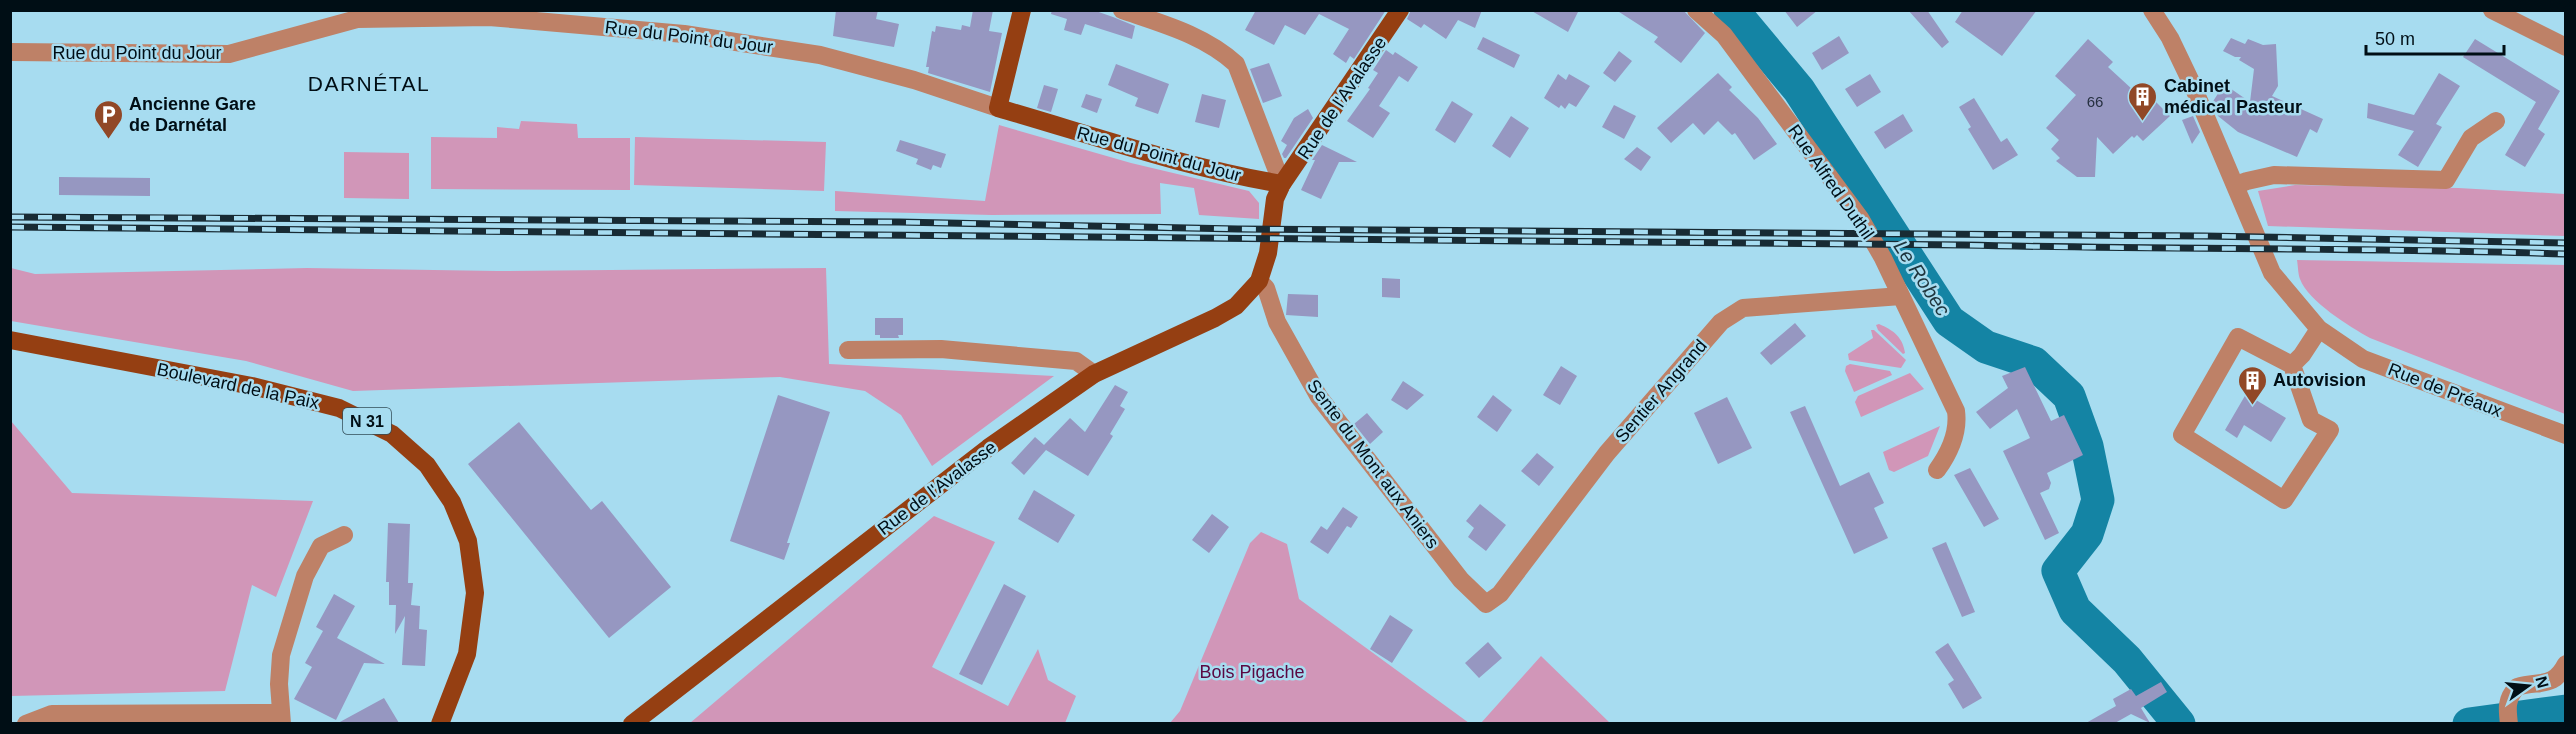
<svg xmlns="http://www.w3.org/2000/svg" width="2576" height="734" viewBox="0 0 2576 734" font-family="Helvetica,sans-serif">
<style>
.green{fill:#d196b8}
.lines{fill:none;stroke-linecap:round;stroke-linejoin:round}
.river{stroke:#1484a4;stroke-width:33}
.building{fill:#9697c1}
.minor{stroke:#be8167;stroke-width:18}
.major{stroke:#953f12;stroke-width:18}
.rail-casing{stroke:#182b34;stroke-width:7}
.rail{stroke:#a7dcf0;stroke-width:4.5;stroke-dasharray:14;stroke-linecap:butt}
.labels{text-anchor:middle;stroke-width:5;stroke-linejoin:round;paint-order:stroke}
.number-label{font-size:15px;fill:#263040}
.shield{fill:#a7dcf0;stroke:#324c57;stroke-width:1.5}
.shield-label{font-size:16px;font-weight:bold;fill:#000e15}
.street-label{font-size:18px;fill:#000e15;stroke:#a7dcf0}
.poi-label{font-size:18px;font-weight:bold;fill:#000e15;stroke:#a7dcf0;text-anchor:start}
.park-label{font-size:18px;fill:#5a0842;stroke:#a7dcf0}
.water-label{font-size:20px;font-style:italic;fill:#1f353d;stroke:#a7dcf0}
.quarter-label{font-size:21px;letter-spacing:1.5px;fill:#000e15;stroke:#a7dcf0}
</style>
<rect width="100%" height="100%" fill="#a7dcf0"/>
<path class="green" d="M 521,121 L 577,124 L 578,138 L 630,138 L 630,190 L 431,189 L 431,137 L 497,138 L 497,127 L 519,129 Z
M 999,125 L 1131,163 L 1249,191 L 1259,203 L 1259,219 L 1199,215 L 1194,188 L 1160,183 L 1161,214 L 992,215 L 835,211 L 835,191 L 985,201 Z
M 635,137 L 826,142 L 824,191 L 634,185 Z
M 344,152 L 409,153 L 409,199 L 344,198 Z
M 2295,185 L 2458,188 L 2565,194 L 2565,236 L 2268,226 L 2258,191 Z
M 2297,260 L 2565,265 L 2565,414 L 2370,338 C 2350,327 2308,301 2300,279 C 2298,274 2298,266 2297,260 Z
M 11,268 L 35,274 L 307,268 L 497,271 L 826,268 L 829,364 L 1054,376 L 932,466 L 901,415 L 865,391 L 780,377 L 353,391 L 246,361 L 11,321 Z
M 1879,324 C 1893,330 1903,337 1905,353 L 1903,354 L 1878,330 L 1876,325 Z
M 1871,330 L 1874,330 L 1906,360 L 1901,368 L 1849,360 L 1848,354 L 1873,338 Z
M 1850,364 L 1890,371 L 1892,375 L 1854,392 L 1845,371 L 1846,366 Z
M 1910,373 L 1924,389 L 1861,417 L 1855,402 L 1858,396 Z
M 11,421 L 72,493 L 313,501 L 276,597 L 252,585 L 225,691 L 11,696 Z
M 1940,426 L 1928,456 L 1894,472 L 1889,470 L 1883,452 Z
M 934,516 L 995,542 L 932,667 L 1008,706 L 1038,649 L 1048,680 L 1076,696 L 1065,723 L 690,723 Z
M 1261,532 L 1287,544 L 1299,599 L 1469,723 L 1170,723 L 1180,711 L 1250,543 Z
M 1541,656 L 1610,723 L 1481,723 Z"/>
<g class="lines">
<path class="river" d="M 1730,10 L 1740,19 L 1799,90 L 1949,321 L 1986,347 L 2034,363 L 2069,396 L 2087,446 L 2098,500 L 2087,534 L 2058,571 L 2075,610 L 2127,660 L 2179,724
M 2469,724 L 2566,711"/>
</g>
<path class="building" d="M 836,10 L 878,10 L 876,19 L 899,24 L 894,47 L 833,36 Z
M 973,10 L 993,10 L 989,31 L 1002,33 L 990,92 L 928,73 L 929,67 L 926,67 L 932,31 L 935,32 L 936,26 L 961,30 L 962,25 L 970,27 Z
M 1052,10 L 1093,10 L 1113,17 L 1135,26 L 1132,39 L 1085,24 L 1081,35 L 1064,30 L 1067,19 L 1051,14 Z
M 1256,10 L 1386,10 L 1354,59 L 1350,56 L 1346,63 L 1333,54 L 1349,29 L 1319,14 L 1305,35 L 1285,25 L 1274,45 L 1245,30 Z
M 1411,10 L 1482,10 L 1475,28 L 1458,20 L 1446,39 L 1424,24 L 1421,28 L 1407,19 Z
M 1530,10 L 1579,10 L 1568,32 Z
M 1616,10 L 1683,10 L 1705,33 L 1681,63 L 1654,42 L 1658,37 Z
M 1784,10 L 1818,10 L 1797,27 Z
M 1908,10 L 1927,10 L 1949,42 L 1942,48 Z
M 1963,10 L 2037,10 L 2002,56 L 1955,22 Z
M 1839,36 L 1849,53 L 1822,70 L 1812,53 Z
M 1483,37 L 1520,55 L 1514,68 L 1477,49 Z
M 2231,38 L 2245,44 L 2248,39 L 2263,45 L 2276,44 L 2278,86 L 2272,96 L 2323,119 L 2317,133 L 2310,129 L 2297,157 L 2238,132 L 2218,116 L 2212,103 L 2224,84 L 2250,102 L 2254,69 L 2239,60 L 2241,57 L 2235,57 L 2223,51 Z
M 2088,39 L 2113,62 L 2108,67 L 2145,101 L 2150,96 L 2170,116 L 2143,141 L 2137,135 L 2134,138 L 2132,136 L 2113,154 L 2097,137 L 2095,177 L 2077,177 L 2056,161 L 2060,158 L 2051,149 L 2059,140 L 2046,128 L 2076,95 L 2055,76 Z
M 2475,39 L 2560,91 L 2538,129 L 2545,134 L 2525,167 L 2505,155 L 2536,102 L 2463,57 Z
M 1386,50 L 1393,55 L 1395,52 L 1418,67 L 1408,82 L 1399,76 L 1379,106 L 1390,113 L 1373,138 L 1347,121 L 1370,89 L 1368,88 L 1378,73 L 1373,70 Z
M 1619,51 L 1632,61 L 1615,82 L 1603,73 Z
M 1269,63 L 1282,96 L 1263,103 L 1250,69 Z
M 1116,64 L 1169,84 L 1158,114 L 1135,106 L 1138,98 L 1108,85 Z
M 1718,73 L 1732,87 L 1729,90 L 1758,118 L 1777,144 L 1754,160 L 1735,133 L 1732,135 L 1718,121 L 1704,135 L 1693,123 L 1671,143 L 1657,128 Z
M 2439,73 L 2460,86 L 2436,124 L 2442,127 L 2418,167 L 2398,155 L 2414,131 L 2367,118 L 2368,103 L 2414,115 Z
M 1558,74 L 1566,80 L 1569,74 L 1590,86 L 1576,107 L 1569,103 L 1565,109 L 1561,105 L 1559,108 L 1544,98 Z
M 1870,74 L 1881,92 L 1857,107 L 1845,89 Z
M 1044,85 L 1058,89 L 1051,112 L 1037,108 Z
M 1086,94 L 1102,99 L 1097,113 L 1081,107 Z
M 1202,94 L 1226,100 L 1219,128 L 1195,122 Z
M 1974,98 L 2001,142 L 2007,138 L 2018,155 L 1993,170 L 1968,129 L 1971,127 L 1959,107 Z
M 1452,101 L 1473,114 L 1455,143 L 1435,130 Z
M 1614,105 L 1636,116 L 1624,139 L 1602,127 Z
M 1308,109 L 1313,118 L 1286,158 L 1284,158 L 1282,154 L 1287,145 L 1281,141 L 1294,118 Z
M 1903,114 L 1913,131 L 1885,149 L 1874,132 Z
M 1511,116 L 1529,128 L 1510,158 L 1492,146 Z
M 2193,116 L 2200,132 L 2192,144 L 2182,120 Z
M 900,140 L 946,154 L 941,168 L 933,165 L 931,170 L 916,164 L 918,159 L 896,151 Z
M 1322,145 L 1357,162 L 1339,162 L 1321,199 L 1301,190 L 1315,160 L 1312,160 Z
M 1637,147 L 1651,157 L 1641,171 L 1624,159 Z
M 59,177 L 150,178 L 150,196 L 59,195 Z
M 1382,278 L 1400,279 L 1400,298 L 1382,297 Z
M 1288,294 L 1318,295 L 1318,317 L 1286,315 Z
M 875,318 L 903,318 L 903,335 L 898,335 L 899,338 L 880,338 L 880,335 L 875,335 Z
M 1795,323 L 1806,336 L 1771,365 L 1760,353 Z
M 1561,366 L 1577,376 L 1560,405 L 1543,395 Z
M 2025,367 L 2051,421 L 2064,415 L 2083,455 L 2047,473 L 2051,483 L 2049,489 L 2040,493 L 2059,533 L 2045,540 L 2003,451 L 2030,438 L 2017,409 L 1990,429 L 1976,412 L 2008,388 L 2002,376 Z
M 1403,381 L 1424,395 L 1407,410 L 1391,400 Z
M 1115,385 L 1128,392 L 1120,406 L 1125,409 L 1110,434 L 1113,436 L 1088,476 L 1046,450 L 1024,475 L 1011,463 L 1035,437 L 1044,445 L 1070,418 L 1085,432 Z
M 2246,394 L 2286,418 L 2271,442 L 2244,425 L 2237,438 L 2225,430 Z
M 778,395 L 830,412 L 787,543 L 790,543 L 784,560 L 730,541 Z
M 1493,395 L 1512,410 L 1497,432 L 1477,417 Z
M 1727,397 L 1752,448 L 1718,464 L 1694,413 Z
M 1805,406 L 1840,486 L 1869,472 L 1884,503 L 1874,508 L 1888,538 L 1854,554 L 1790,412 Z
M 1367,413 L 1383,432 L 1370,444 L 1354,424 Z
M 519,422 L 591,510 L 602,501 L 671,587 L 609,638 L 468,464 Z
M 1537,453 L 1554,467 L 1539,486 L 1521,471 Z
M 1970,468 L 1999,519 L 1984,527 L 1954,475 Z
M 1034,490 L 1075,515 L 1058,543 L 1018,519 Z
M 1480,504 L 1506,525 L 1486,551 L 1468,537 L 1474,528 L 1466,521 Z
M 1343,507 L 1358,517 L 1351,528 L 1347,526 L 1328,554 L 1310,542 L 1321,526 L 1327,530 Z
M 1212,514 L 1229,527 L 1209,553 L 1192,540 Z
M 388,523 L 410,524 L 408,583 L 413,583 L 411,605 L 420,606 L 419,629 L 427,630 L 425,666 L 402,665 L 405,616 L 395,634 L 396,605 L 389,605 L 389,582 L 386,582 Z
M 1946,542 L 1975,612 L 1962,617 L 1932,548 Z
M 1004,584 L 1026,596 L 982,685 L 959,674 Z
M 334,594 L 355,606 L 337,638 L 385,664 L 364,663 L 336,720 L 294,699 L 312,667 L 305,663 L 323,631 L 316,627 Z
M 1390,615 L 1413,630 L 1392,663 L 1370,649 Z
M 1488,642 L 1502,658 L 1479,678 L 1465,663 Z
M 1948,643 L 1982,698 L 1963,709 L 1948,684 L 1954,680 L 1935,652 Z
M 2161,682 L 2167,692 L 2141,708 L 2150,723 L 2131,714 L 2115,723 L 2086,723 L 2116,706 L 2113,699 L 2131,689 L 2136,696 Z
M 384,698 L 399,723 L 338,723 Z"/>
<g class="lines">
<path class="minor" d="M 1122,10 C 1163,24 1204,35 1236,64 L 1282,184
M 1696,10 L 1724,35 L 1860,218 L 1883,258 L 1956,411 C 1959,433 1950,452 1937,470
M 2152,10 L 2170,38 L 2192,84 L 2272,273 L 2319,329 L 2363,359 L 2566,435
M 2492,10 L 2566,47
M 10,52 L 229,54 L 357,19 L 489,17 L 684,34 L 820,55 L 914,80 L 998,108
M 2236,185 L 2247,181 L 2274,175 L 2446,180 L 2471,138 L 2496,121
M 1259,281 L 1266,288 L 1277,322 L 1319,397 L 1461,580 L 1486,604 L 1500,594 L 1607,453 L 1721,322 L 1743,308 L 1901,296
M 848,350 L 941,349 L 1076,361 L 1094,374
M 2292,365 L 2238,337 L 2182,435 L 2284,500 L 2330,430 L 2311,420 L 2292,365 L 2302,355 L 2319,329
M 26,724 L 52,714 L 281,713
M 282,724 L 279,684 L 281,655 L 305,576 L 321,546 L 344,535
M 2509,724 C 2507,708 2506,699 2517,687 C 2540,680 2553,689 2566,664"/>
<path class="major" d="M 1022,10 L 998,108 C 1092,135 1186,168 1282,184
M 10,340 L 252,386 L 339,408 L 392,434 L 427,465 L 452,502 L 468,541 L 475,593 L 467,654 L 440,724
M 632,724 L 988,448 L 1094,374 L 1215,318 L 1236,306 L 1259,281 L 1268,253 L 1275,199 L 1282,184 L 1400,10"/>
<defs>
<path id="rail" d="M 10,217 L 899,222 L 1238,229 L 2204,236 L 2566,243
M 10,227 L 1964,245 C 2164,250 2365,247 2566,254"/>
</defs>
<use href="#rail" class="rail-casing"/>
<use href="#rail" class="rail"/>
</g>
<defs>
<symbol id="building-pin" viewBox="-11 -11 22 30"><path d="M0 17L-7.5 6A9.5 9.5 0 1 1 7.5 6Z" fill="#914827" stroke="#a7dcf0"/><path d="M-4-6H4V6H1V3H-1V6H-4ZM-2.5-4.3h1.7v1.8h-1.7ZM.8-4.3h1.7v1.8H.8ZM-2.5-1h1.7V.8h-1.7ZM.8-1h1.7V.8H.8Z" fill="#fff"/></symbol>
<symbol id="parking-pin" viewBox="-11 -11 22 30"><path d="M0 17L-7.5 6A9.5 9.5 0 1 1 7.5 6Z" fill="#914827" stroke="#a7dcf0"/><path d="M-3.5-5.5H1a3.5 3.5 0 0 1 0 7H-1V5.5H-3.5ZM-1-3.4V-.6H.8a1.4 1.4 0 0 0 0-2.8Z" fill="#fff"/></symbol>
</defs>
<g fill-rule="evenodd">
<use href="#building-pin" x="2126" y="80" width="33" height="45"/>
<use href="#parking-pin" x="92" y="98" width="33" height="45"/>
<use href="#building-pin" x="2236" y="364" width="33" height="45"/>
</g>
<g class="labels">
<g class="number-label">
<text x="2095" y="107">66</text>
</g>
<rect class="shield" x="343" y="408" width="48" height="26" rx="4.5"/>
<g class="shield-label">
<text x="367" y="427">N 31</text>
</g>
<g class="street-label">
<text transform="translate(689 37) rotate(7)" y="6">Rue du Point du Jour</text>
<text x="137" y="59">Rue du Point du Jour</text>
<text transform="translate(1342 98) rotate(-56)" y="6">Rue de l'Avalasse</text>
<text transform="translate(1159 154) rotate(15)" y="6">Rue du Point du Jour</text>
<text transform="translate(1831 182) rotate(55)" y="6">Rue Alfred Duthil</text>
<text transform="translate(238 386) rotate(12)" y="6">Boulevard de la Paix</text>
<text transform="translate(2445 390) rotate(21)" y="6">Rue de Préaux</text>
<text transform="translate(1661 391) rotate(-49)" y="6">Sentier Angrand</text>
<text transform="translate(1373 464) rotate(53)" y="6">Sente du Mont aux Aniers</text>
<text transform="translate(937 488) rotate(-37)" y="6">Rue de l'Avalasse</text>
</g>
<g class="poi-label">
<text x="2164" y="92">Cabinet<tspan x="2164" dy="21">médical Pasteur</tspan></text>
<text x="129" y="110">Ancienne Gare<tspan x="129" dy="21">de Darnétal</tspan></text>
<text x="2273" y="386">Autovision</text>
</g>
<g class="park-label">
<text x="1252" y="678">Bois Pigache</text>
</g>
<g class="water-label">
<text transform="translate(1922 278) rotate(57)" y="7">Le Robec</text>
</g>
<g class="quarter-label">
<text x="369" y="91">DARNÉTAL</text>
</g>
</g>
<rect width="2576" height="734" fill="none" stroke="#000e15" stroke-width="24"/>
<g transform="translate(2528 686) rotate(75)" stroke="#a7dcf0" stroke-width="4.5" paint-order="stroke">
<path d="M0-4.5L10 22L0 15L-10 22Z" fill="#000e15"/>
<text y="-9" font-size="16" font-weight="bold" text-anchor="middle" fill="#000e15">N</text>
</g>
<path d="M2366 45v9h138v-9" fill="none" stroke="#000e15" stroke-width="3"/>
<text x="2375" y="45" font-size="18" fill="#000e15" stroke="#a7dcf0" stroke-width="4.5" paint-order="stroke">50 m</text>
</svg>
